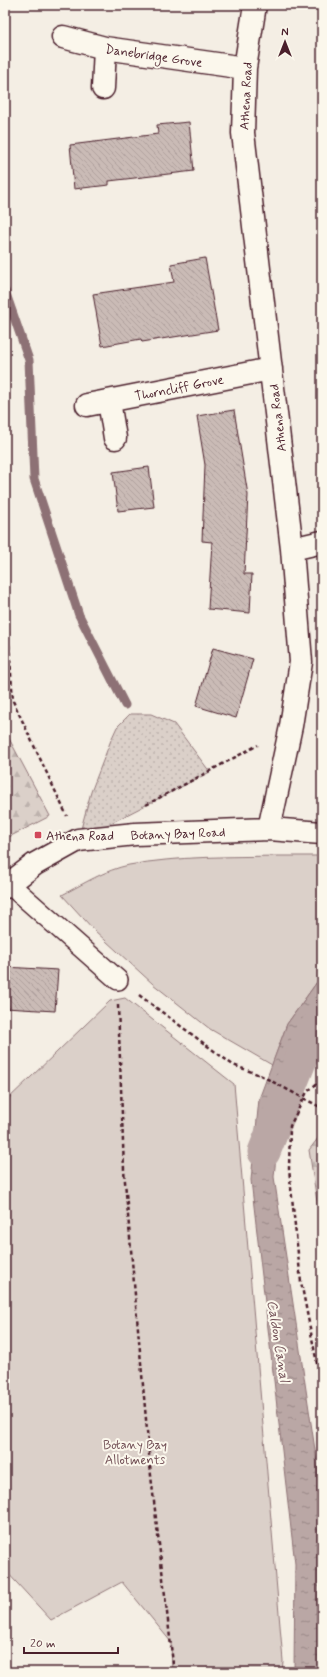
<svg xmlns="http://www.w3.org/2000/svg" width="327" height="1677" viewBox="0 0 327 1677" font-family="Mynerve,sans-serif">
<style>
.grass{fill:url(#grass-dots);stroke:#92787a}
.forest{fill:url(#forest-firs);stroke:#92787a}
.green{fill:#dbd0c9;stroke:#92787a}
.water{fill:url(#water-ripples);stroke:#8d7174}
.lines{fill:none;stroke-linecap:round;stroke-linejoin:round}
.stream{stroke:#8d7174;stroke-width:9}
.canal{stroke:#baa7a5;stroke-width:33}
.building{fill:url(#building-back-hatch);stroke:#4a1f2b}
.service-casing{stroke:#4a1f2b;stroke-width:22}
.minor-casing{stroke:#4a1f2b;stroke-width:25}
.path{stroke:#4a1f2b;stroke-width:2.5;stroke-dasharray:4 3;stroke-linecap:butt}
.service{stroke:#fbf7ec;stroke-width:19}
.minor{stroke:#fbf7ec;stroke-width:22}
.path-bridge{stroke:#4a1f2b;stroke-width:2.5;stroke-dasharray:4 3;stroke-linecap:butt}
.poi-dot{fill:#d1495b;stroke:#fbf7ec;stroke-width:1.5}
.labels{text-anchor:middle;stroke-width:4;stroke-linejoin:round;paint-order:stroke}
.street-label{font-size:13px;fill:#4a1f2b;stroke:#fbf7ec}
.poi-label{font-size:13px;fill:#4a1f2b;stroke:#fbf7ec;text-anchor:start}
.park-label{font-size:13px;fill:#6e4b52;stroke:#fbf7ec}
.water-label{font-size:14px;font-style:italic;fill:#714f56;stroke:#fbf7ec}
</style>
<defs>
<pattern id="grass-dots" width="8" height="8" patternUnits="userSpaceOnUse"><rect width="8" height="8" fill="#dbd0c9"/><path d="M2 2h.1M6 6h.1" fill="none" stroke="#bdb2ad" stroke-width="1.8" stroke-linecap="round"/></pattern>
<pattern id="forest-firs" width="22" height="20" patternUnits="userSpaceOnUse"><rect width="22" height="20" fill="#dbd0c9"/><path d="M5 1l3.5 6h-7zM16 11l3.5 6h-7z" fill="#bdb2ad"/></pattern>
<pattern id="water-ripples" width="26" height="14" patternUnits="userSpaceOnUse"><rect width="26" height="14" fill="#baa7a5"/><path d="M2 4q2-2 4 0t4 0M15 11q2-2 4 0t4 0" fill="none" stroke="#998787"/></pattern>
<pattern id="building-back-hatch" width="6" height="6" patternUnits="userSpaceOnUse"><rect width="6" height="6" fill="#cabbb6"/><path d="M-1 5l2 2M0 0l6 6M5-1l2 2" fill="none" stroke="#afa09d"/></pattern>
</defs>
<rect width="100%" height="100%" fill="#f4eee4"/>
<filter id="ink" filterUnits="userSpaceOnUse"><feTurbulence type="fractalNoise" baseFrequency=".025" numOctaves="2"/><feDisplacementMap in="SourceGraphic" scale="8" xChannelSelector="R" yChannelSelector="G"/><feConvolveMatrix kernelMatrix="1 2 1 2 8 2 1 2 1" color-interpolation-filters="sRGB"/></filter>
<g filter="url(#ink)">
<path class="grass" d="M 130,714 L 151,714 L 174,724 L 210,772 L 78,840 L 91,792 L 111,740 L 117,727 Z"/>
<path class="forest" d="M 5,731 L 50,816 L 5,839 Z
M 322,1133 L 322,1234 L 309,1150 Z"/>
<path class="green" d="M 278,856 L 322,856 L 322,975 L 287,1024 L 272,1065 L 210,1029 L 153,984 L 94,930 L 62,895 C 83,884 105,870 129,865 C 178,856 229,857 278,856 Z
M 125,998 L 234,1084 L 283,1661 L 282,1672 L 172,1672 L 171,1642 L 122,1582 L 51,1620 L 5,1570 L 5,1102 L 110,1001 Z"/>
<path class="water" d="M 322,975 L 322,1043 L 281,1105 L 274,1177 L 317,1463 L 322,1527 L 322,1672 L 294,1672 L 295,1564 L 251,1180 L 259,1099 L 287,1024 Z"/>
<g class="lines">
<path class="stream" d="M 5,291 L 29,360 L 34,479 L 79,615 L 125,705"/>
<path class="canal" d="M 264,1152 L 311,1034 L 322,1021"/>
</g>
<path class="building" d="M 189,122 L 194,171 L 109,181 L 109,185 L 74,189 L 70,145 L 158,134 L 157,125 Z
M 205,258 L 218,330 L 142,342 L 141,339 L 102,346 L 93,294 L 174,282 L 171,264 Z
M 234,410 L 248,495 L 244,574 L 252,574 L 250,613 L 208,609 L 212,542 L 202,541 L 205,465 L 197,416 Z
M 149,467 L 154,507 L 118,511 L 113,472 Z
M 213,648 L 253,659 L 236,718 L 196,706 Z
M 5,967 L 58,970 L 55,1011 L 5,1008 Z"/>
<g class="lines">
<defs>
<path id="service" d="M 9,884 L 118,980"/>
<path id="minor" d="M 255,5 L 245,68 L 243,133 L 292,549 L 301,662 L 291,726 L 269,829
M 63,37 L 105,48 L 245,68
M 103,88 L 105,48
M 109,401 L 115,438
M 87,405 L 271,369
M 292,549 L 322,542
M 5,887 L 35,864 L 78,840 L 135,834 L 269,829 L 322,833"/>
</defs>
<use href="#service" class="service-casing"/>
<use href="#minor" class="minor-casing"/>
<path class="path" d="M 5,589 L 13,701 L 67,816
M 146,805 L 258,745
M 139,995 L 233,1065 L 260,1075
M 118,1005 L 124,1170 L 151,1476 L 174,1672
M 322,1079 L 307,1092 L 290,1126 L 289,1169 L 301,1282 L 322,1389
M 319,1373 L 322,1367"/>
<use href="#service" class="service"/>
<use href="#minor" class="minor"/>
<path class="path-bridge" d="M 260,1075 L 322,1108"/>
</g>
</g>
<rect class="poi-dot" x="34" y="831" width="8" height="8" rx="2"/>
<g class="labels">
<g class="street-label">
<text transform="translate(154 55) rotate(8)" y="5">Danebridge Grove</text>
<text transform="translate(245 96) rotate(-87)" y="5">Athena Road</text>
<text transform="translate(179 387) rotate(-11)" y="5">Thorncliff Grove</text>
<text transform="translate(277 418) rotate(-97)" y="5">Athena Road</text>
<text transform="translate(178 833) rotate(-2)" y="5">Botany Bay Road</text>
</g>
<g class="poi-label">
<text x="46" y="840">Athena Road</text>
</g>
<g class="park-label">
<text x="135" y="1449">Botany Bay<tspan x="135" dy="15">Allotments</tspan></text>
</g>
<g class="water-label">
<text transform="translate(279 1341) rotate(81)" y="5">Caldon Canal</text>
</g>
</g>
<rect width="327" height="1677" fill="none" stroke="#fbf7ec" stroke-width="20"/>
<rect x="10" y="10" width="307" height="1657" fill="none" stroke="#4a1f2b" stroke-width="1.5" filter="url(#ink)"/>
<g transform="translate(285 42)" stroke="#fbf7ec" stroke-width="3" paint-order="stroke">
<path d="M0-3L7 15L0 10L-7 15Z" fill="#4a1f2b"/>
<text y="-6" font-size="11" font-weight="bold" text-anchor="middle" fill="#4a1f2b">N</text>
</g>
<path d="M24 1647v6h94v-6" fill="none" stroke="#4a1f2b" stroke-width="2"/>
<text x="30" y="1647" font-size="12" fill="#4a1f2b" stroke="#fbf7ec" stroke-width="3" paint-order="stroke">20 m</text>
</svg>
